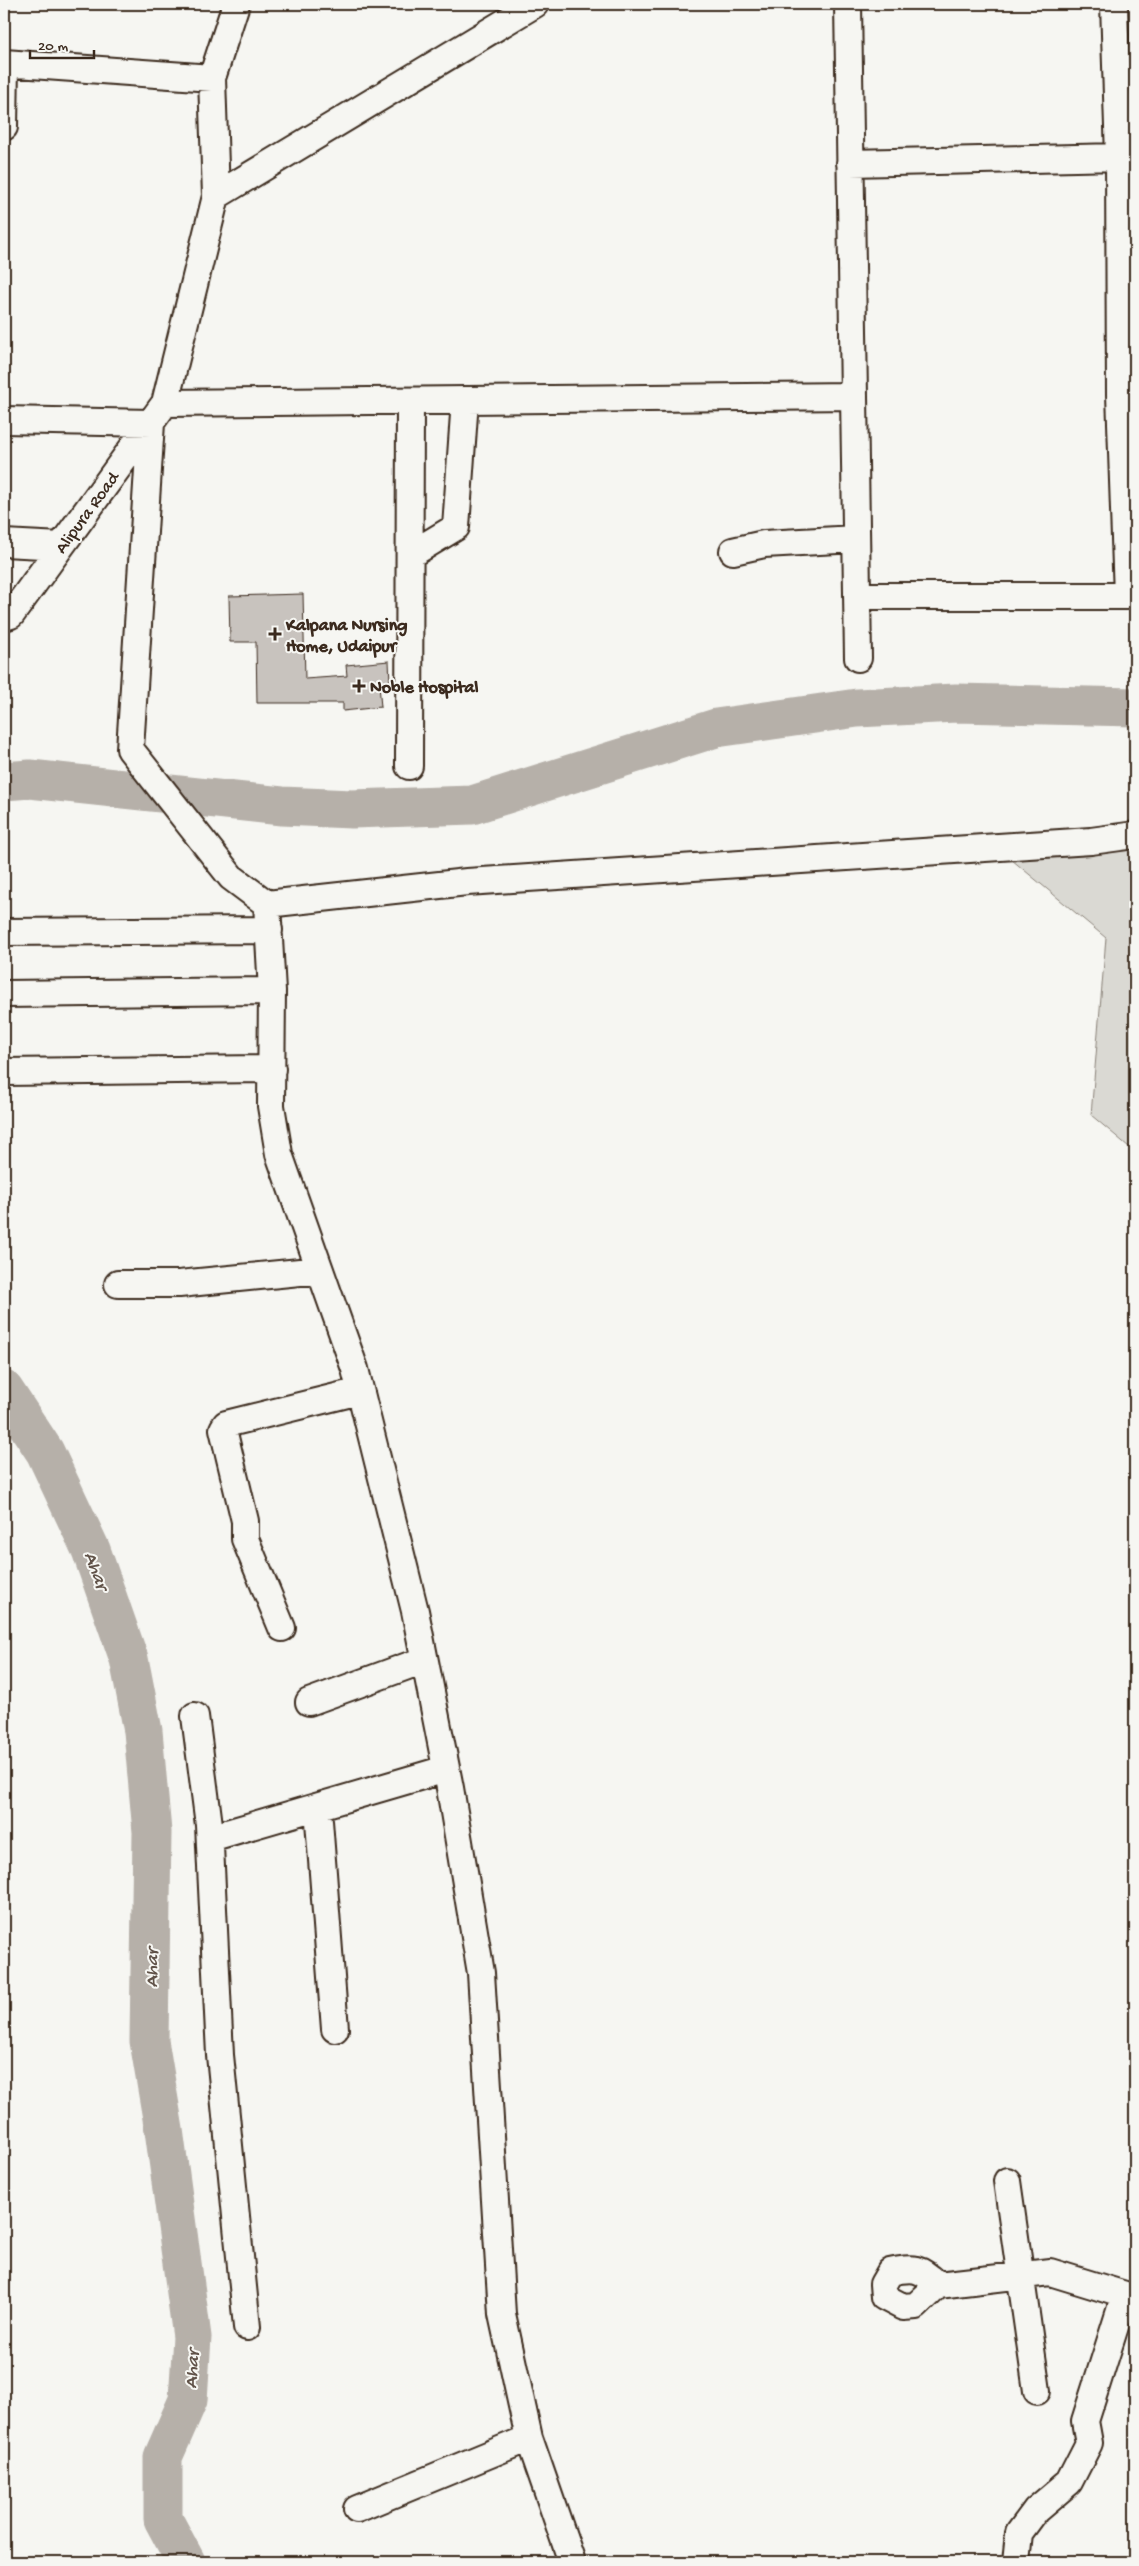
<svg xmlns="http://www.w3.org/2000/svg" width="1139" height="2566" viewBox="0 0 1139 2566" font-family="'Gochi Hand',sans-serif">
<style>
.green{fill:#dad9d3;stroke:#8a8278}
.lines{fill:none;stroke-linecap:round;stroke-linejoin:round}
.river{stroke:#b6b0a9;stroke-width:39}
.building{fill:#c8c3be;stroke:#3b2a1e}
.minor-casing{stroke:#3b2a1e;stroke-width:30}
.minor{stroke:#f6f6f2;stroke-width:26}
.poi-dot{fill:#3b2a1e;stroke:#f6f6f2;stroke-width:2}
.labels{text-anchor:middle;stroke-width:4;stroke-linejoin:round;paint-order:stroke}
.street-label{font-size:18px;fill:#3b2a1e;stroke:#f6f6f2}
.poi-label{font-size:18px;font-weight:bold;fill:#3b2a1e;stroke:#f6f6f2;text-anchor:start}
.water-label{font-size:19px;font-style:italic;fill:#605248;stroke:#f6f6f2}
</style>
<rect width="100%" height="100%" fill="#f6f6f2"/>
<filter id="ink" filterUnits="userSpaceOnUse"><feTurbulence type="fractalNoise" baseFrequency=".02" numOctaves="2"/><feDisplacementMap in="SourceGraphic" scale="10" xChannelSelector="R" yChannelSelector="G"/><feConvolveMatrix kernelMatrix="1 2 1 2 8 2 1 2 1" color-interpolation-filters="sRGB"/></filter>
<g filter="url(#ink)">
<path class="green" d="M 1135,844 L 1135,1152 L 1091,1115 L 1106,938 L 1006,855 Z"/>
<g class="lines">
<path class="river" d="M 4,781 L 30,779 L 282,806 L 352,809 L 472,805 L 716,728 L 857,708 L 956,703 L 1135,707
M 4,1390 L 45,1452 L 91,1550 L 129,1659 L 143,1731 L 152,1832 L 149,2041 L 164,2130 L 192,2337 L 188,2400 L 163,2457 L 163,2519 L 186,2562"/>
</g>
<path class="building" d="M 303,594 L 305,679 L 347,676 L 346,665 L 389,661 L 390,683 L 379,685 L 381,707 L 343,711 L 343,703 L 257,703 L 256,642 L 230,642 L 229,596 Z"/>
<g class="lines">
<defs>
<path id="minor" d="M 848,4 L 858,658
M 4,63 L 212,78
M 4,127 L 5,64
M 850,163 L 1119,157
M 216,196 L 212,78 L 236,4
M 165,403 L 853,396
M 4,420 L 151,423 L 130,749 L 231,877 L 267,904
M 4,543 L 61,546
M 733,551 L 764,544 L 856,539
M 410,555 L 456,527 L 465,400
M 857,596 L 1127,596 L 1120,394 L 1119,157 L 1114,4
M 4,617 L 11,615 L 165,403 L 216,196 L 535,4
M 409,766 L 410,401
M 4,932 L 269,930
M 4,994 L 272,991
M 4,1072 L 272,1069
M 118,1284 L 179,1284 L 320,1270
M 282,1628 L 245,1539 L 245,1521 L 223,1429 L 226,1424 L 360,1391
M 309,1702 L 424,1660
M 195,1716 L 209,1825 L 220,2055 L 247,2327
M 318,1808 L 335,2029
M 210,1838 L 446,1769
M 1007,2181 L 1037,2391
M 938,2285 C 920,2267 913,2267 890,2272 L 883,2284 L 884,2297 L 903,2307 L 916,2306 L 938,2285 L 1050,2272 L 1135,2298
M 357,2509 L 529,2438
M 572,2562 L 529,2438 L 502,2314 L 481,1973 L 450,1788 L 415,1611 L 355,1369 L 279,1154 L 271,1106 L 272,991 L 267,904 L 467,882 L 1091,841 L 1135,835
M 1016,2562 L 1019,2533 L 1036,2510 L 1069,2482 L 1089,2443 L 1085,2421 L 1125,2295"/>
</defs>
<use href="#minor" class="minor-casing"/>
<use href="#minor" class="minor"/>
</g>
</g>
<g class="poi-dot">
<path d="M272.5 626.5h5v5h5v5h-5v5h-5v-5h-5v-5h5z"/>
<path d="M356.5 678.5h5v5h5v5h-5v5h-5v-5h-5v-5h5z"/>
</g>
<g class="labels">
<g class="street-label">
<text transform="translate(86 512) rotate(-54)" y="6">Alipura Road</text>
</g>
<g class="poi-label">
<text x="286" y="630">Kalpana Nursing<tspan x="286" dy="21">Home, Udaipur</tspan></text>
<text x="370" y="692">Noble Hospital</text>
</g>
<g class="water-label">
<text transform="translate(98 1570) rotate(70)" y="7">Ahar</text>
<text transform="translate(150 1968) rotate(-89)" y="7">Ahar</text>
<text transform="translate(190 2369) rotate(-86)" y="7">Ahar</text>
</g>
</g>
<rect width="1139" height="2566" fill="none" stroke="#f6f6f2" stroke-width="20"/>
<rect x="10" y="10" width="1119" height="2546" fill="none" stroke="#3b2a1e" stroke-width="2" filter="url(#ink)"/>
<path d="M30 50v8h64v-8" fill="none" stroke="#3b2a1e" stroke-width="2.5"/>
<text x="38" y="50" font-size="15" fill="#3b2a1e" stroke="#f6f6f2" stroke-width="4" paint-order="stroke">20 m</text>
</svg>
